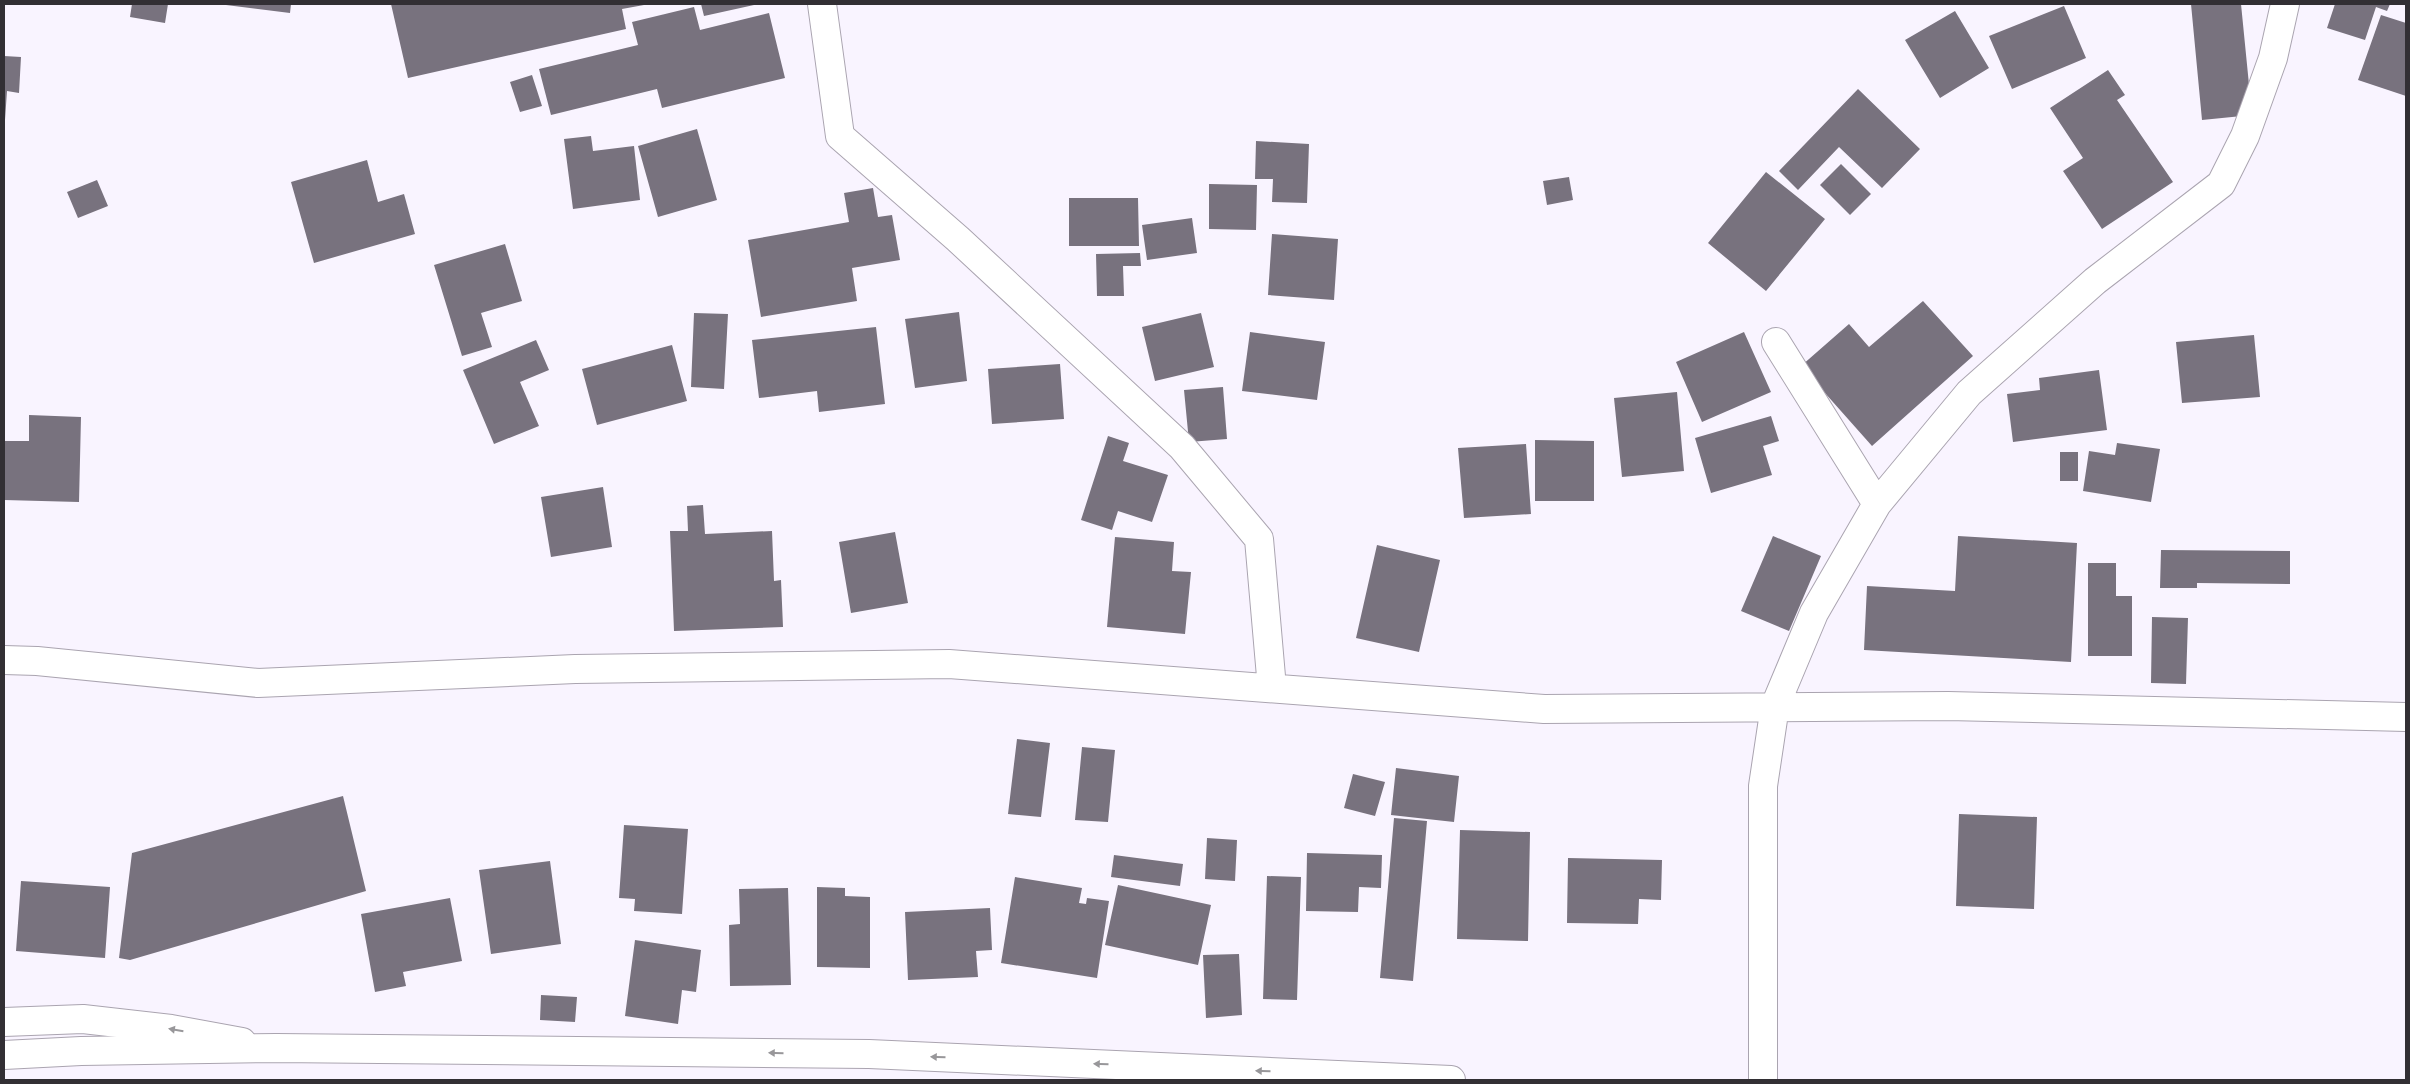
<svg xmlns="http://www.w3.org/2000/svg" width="2410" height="1084" viewBox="0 0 2410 1084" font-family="Signika,sans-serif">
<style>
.building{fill:#78727e}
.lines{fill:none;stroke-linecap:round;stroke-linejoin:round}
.street-casing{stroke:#aaa4b0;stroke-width:30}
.highway-casing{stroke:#aaa4b0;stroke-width:30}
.street{stroke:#fff;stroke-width:28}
.highway{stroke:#fff;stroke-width:28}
.oneway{fill:#98979a}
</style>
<rect width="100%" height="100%" fill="#f9f4ff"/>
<path class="building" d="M 132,4 L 168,4 L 165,23 L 130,17 Z
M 218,4 L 291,4 L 290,13 Z
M 391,4 L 644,4 L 644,5 L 622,9 L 626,29 L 408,78 Z
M 701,4 L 754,4 L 754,5 L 704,16 Z
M 2191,4 L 2241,4 L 2252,115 L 2202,120 Z
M 2335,4 L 2390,4 L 2387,11 L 2376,7 L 2365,40 L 2327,28 Z
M 2064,6 L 2086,58 L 2012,89 L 1989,36 Z
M 694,7 L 700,30 L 769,13 L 785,78 L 662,108 L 657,89 L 551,115 L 539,69 L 638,45 L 632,22 Z
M 1955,11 L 1989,68 L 1940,98 L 1905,40 Z
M 2381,15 L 2406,23 L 2406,96 L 2358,80 Z
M 4,56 L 21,57 L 19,93 L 7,91 L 5,120 Z
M 2108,70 L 2125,95 L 2117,100 L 2173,182 L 2102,229 L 2063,171 L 2083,158 L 2050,108 Z
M 532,75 L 542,106 L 520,112 L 510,82 Z
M 1858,89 L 1920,149 L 1882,188 L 1839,147 L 1798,190 L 1779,171 Z
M 697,129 L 717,200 L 658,217 L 638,146 Z
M 591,136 L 593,151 L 634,146 L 640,200 L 573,209 L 564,139 Z
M 1256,141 L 1309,144 L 1307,203 L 1272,202 L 1273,179 L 1255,179 Z
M 367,160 L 378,202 L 404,194 L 415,234 L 314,263 L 291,182 Z
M 1841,164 L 1871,194 L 1850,215 L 1820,185 Z
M 1766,172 L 1825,219 L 1766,291 L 1708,243 Z
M 1569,177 L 1573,200 L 1547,205 L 1543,181 Z
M 97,180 L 108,206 L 78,218 L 67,192 Z
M 1209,184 L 1257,185 L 1256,230 L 1209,229 Z
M 873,188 L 878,217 L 892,215 L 900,260 L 852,268 L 857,301 L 761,317 L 748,240 L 849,222 L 844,193 Z
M 1069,198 L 1138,198 L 1139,246 L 1069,246 Z
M 1192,218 L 1197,253 L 1147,260 L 1142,225 Z
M 1272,234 L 1338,239 L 1334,300 L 1268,295 Z
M 505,244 L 522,301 L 481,313 L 492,347 L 462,356 L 434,265 Z
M 1140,253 L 1141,266 L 1123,266 L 1124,296 L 1097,296 L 1096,254 Z
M 1923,301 L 1973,356 L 1872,446 L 1801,366 L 1849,324 L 1869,347 Z
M 959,312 L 967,381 L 915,388 L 905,319 Z
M 694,313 L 728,314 L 724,389 L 691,387 Z
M 1201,313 L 1214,367 L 1155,381 L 1142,327 Z
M 876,327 L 885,404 L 819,412 L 817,391 L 759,398 L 752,340 Z
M 1250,332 L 1325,342 L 1317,400 L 1242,391 Z
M 1744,332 L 1771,392 L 1702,422 L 1676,362 Z
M 2254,335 L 2260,397 L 2182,403 L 2176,342 Z
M 536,340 L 549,370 L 520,382 L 539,426 L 494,444 L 463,370 Z
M 672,345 L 687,401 L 597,425 L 582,369 Z
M 1060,364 L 1064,419 L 992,424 L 988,369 Z
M 2099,370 L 2107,430 L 2013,442 L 2007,394 L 2040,390 L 2039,378 Z
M 1223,387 L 1227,439 L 1189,442 L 1184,390 Z
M 1677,392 L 1684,471 L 1622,477 L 1614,398 Z
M 29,415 L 81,417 L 79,502 L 4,500 L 4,441 L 29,441 Z
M 1771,416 L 1779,441 L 1763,446 L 1772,475 L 1711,493 L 1695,438 Z
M 1108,436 L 1129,443 L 1123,461 L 1168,475 L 1152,522 L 1118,511 L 1112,530 L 1081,520 Z
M 1535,440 L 1594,441 L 1594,501 L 1535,501 Z
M 2117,443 L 2160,449 L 2151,502 L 2083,491 L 2089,451 L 2115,455 Z
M 1526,444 L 1531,514 L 1464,518 L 1458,448 Z
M 2060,452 L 2078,452 L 2078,481 L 2060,481 Z
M 603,487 L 612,547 L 551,557 L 541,497 Z
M 703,505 L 705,534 L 772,531 L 774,581 L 781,580 L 783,627 L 674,631 L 670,531 L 688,531 L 687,506 Z
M 895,532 L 908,603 L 851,613 L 839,542 Z
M 1773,536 L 1821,556 L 1789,631 L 1741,611 Z
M 1958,536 L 2077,543 L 2071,662 L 1864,650 L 1867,586 L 1955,591 Z
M 1115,537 L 1174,542 L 1172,571 L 1191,572 L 1185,634 L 1107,627 Z
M 1377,545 L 1440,560 L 1419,652 L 1356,638 Z
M 2161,550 L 2290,551 L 2290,584 L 2197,583 L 2197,588 L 2160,588 Z
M 2088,563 L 2116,563 L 2116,596 L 2132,596 L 2132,656 L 2088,656 Z
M 2152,617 L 2188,618 L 2186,684 L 2151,683 Z
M 1017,739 L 1050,743 L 1041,817 L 1008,814 Z
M 1082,747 L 1115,750 L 1108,822 L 1075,820 Z
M 1396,768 L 1459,776 L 1454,822 L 1391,815 Z
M 1353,774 L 1385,782 L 1375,816 L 1344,808 Z
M 343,796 L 366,891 L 130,960 L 119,958 L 132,853 Z
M 1959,814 L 2037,817 L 2034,909 L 1956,906 Z
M 1394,818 L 1427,821 L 1413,981 L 1380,978 Z
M 624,825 L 688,829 L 682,914 L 634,911 L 635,899 L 619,898 Z
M 1460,830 L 1530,832 L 1528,941 L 1457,939 Z
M 1207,838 L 1237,840 L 1235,881 L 1205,879 Z
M 1307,853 L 1382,855 L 1381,888 L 1359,887 L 1358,912 L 1306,911 Z
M 1114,855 L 1183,864 L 1180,886 L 1111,877 Z
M 1568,858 L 1662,860 L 1661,900 L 1639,899 L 1638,924 L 1567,923 Z
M 550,861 L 561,944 L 491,954 L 479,870 Z
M 1267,876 L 1301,877 L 1297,1000 L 1263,999 Z
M 1015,877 L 1082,888 L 1079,903 L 1086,904 L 1087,898 L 1109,901 L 1097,978 L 1001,963 Z
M 21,881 L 110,887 L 105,958 L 16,951 Z
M 1118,885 L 1211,905 L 1198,965 L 1105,945 Z
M 817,887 L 845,888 L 845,896 L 870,897 L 870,968 L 817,967 Z
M 788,888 L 791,985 L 730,986 L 729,925 L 740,924 L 739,889 Z
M 450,898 L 462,961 L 403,972 L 406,986 L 375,992 L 361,914 Z
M 990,908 L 992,950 L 976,951 L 978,977 L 908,980 L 905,912 Z
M 635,940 L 701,950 L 696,992 L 682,990 L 678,1024 L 625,1016 Z
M 1239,954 L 1242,1015 L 1206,1018 L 1203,955 Z
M 541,995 L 577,997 L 575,1022 L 540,1020 Z"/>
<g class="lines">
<defs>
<path id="street" d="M 822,4 L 840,136 L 958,239 L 1182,447 L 1259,539 L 1272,688
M 1776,342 L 1877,504
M 4,660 L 37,661 L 258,683 L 575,669 L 949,664 L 1544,709 L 1948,706 L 2406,717
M 4,1022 L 83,1019 L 171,1029 L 242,1042
M 1763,1080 L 1763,786 L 1775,706 L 1814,613 L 1877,504 L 1969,393 L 2095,281 L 2221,184 L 2245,136 L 2273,58 L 2285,4"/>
<path id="highway" d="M 4,1055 L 81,1051 L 276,1048 L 869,1054 L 1451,1080"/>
</defs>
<use href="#street" class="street-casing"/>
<use href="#highway" class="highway-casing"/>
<use href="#street" class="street"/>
<use href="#highway" class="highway"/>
</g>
<defs><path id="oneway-solid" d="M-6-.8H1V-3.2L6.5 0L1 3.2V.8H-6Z" transform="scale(1.25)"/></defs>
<g class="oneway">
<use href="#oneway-solid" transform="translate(176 1030) rotate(-170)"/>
<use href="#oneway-solid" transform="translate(776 1053) rotate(-179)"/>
<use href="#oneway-solid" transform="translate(938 1057) rotate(-178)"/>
<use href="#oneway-solid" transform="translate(1101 1064) rotate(-178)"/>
<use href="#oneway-solid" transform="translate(1263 1071) rotate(-178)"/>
</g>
<rect width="2410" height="1084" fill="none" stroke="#322f34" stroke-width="10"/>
</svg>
